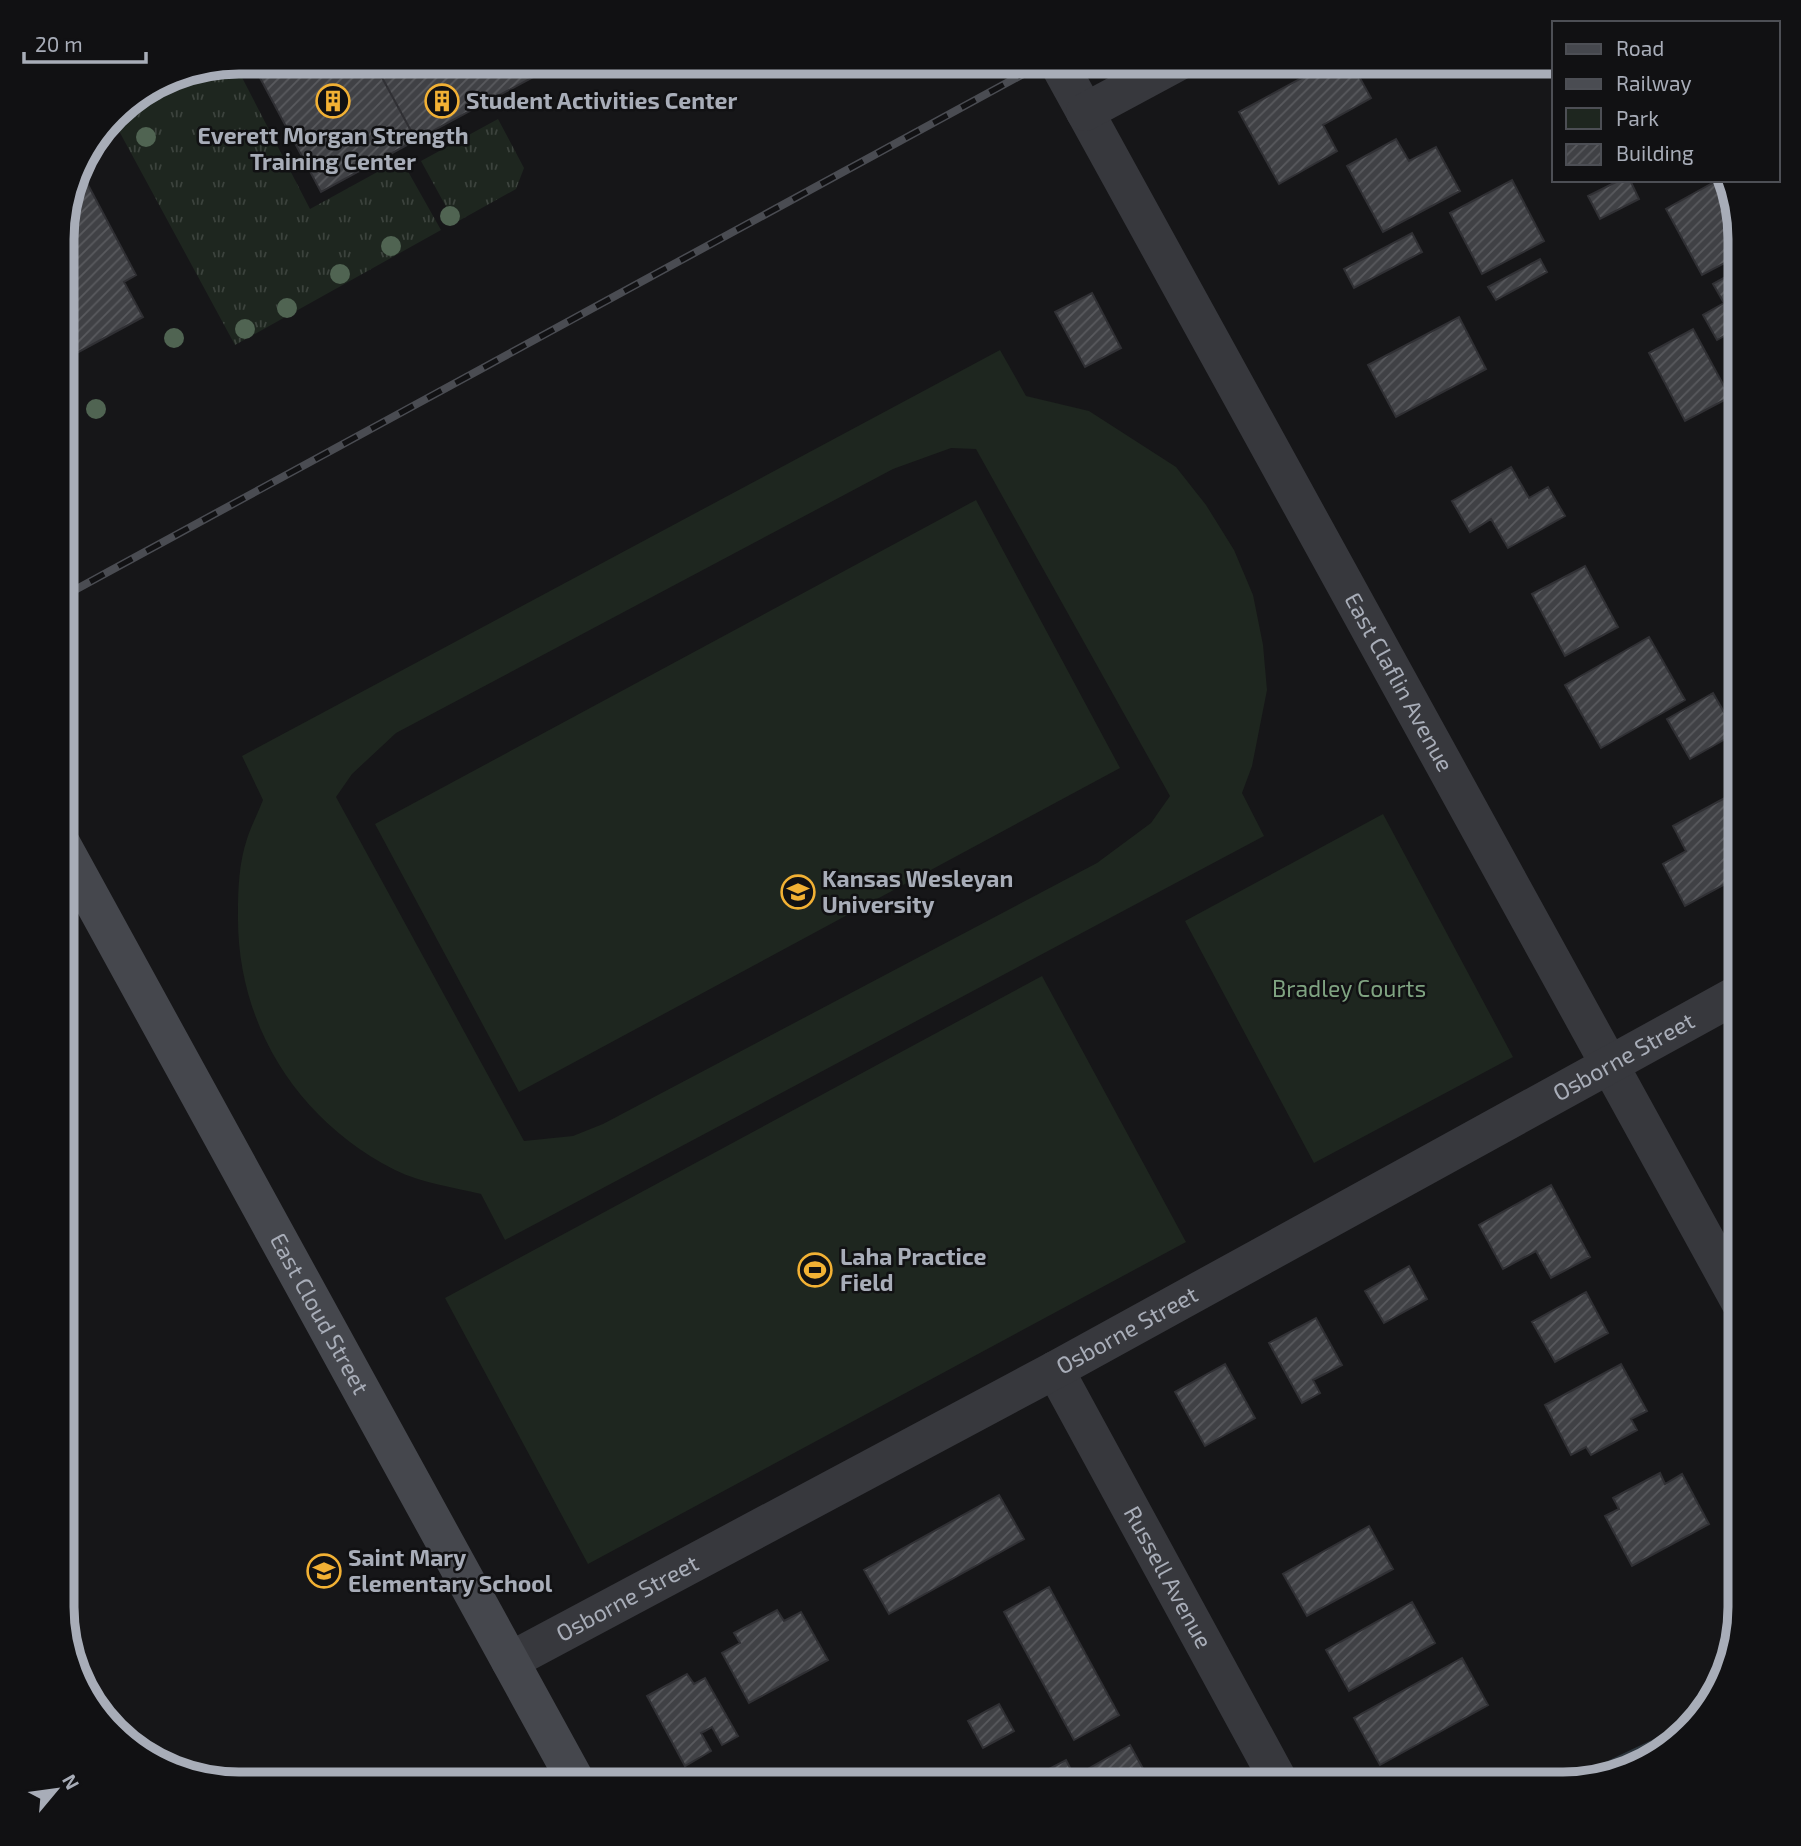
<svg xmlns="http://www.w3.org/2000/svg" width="1801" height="1846" viewBox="0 0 1801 1846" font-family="'Exo 2',sans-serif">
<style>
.grass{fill:url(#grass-tufts)}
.park{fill:#1e261f;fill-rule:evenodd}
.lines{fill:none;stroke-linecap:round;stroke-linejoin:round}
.stream{stroke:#2c353c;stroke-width:12}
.building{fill:url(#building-hatch);stroke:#303034;stroke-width:2}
.minor{stroke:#37383d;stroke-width:38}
.secondary{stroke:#45474d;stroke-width:38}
.rail-casing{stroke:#4a4c52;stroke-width:8}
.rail{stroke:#111113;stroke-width:5;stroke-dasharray:16;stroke-linecap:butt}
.tree{fill:#506452}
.labels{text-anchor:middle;stroke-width:5;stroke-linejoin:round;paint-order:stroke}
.poi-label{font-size:23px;font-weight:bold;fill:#a8adb8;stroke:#111113;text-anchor:start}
.street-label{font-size:23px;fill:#a8adb8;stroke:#111113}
.park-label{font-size:23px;fill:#7fa381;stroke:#111113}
.rim{fill:none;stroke:#a8adb8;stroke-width:9}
</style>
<defs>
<pattern id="grass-tufts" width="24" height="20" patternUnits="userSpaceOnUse" patternTransform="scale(1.75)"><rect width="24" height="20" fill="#1e261f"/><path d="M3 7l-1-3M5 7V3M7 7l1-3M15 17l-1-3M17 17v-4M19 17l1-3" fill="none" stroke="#3c433d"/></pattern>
<pattern id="building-hatch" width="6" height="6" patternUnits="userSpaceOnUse" patternTransform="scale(1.75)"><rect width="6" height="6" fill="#404145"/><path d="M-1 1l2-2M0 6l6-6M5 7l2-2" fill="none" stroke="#595a5e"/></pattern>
</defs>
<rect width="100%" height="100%" fill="#161618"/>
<path class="grass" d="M 234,62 L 310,209 L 401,159 L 441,230 L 235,345 L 112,118 C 141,79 189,71 234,62 Z
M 498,119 L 524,168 L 516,189 L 455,223 L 421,161 Z"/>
<path class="park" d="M 1000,350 L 1026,396 L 1089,411 L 1176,467 L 1206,505 L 1234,550 L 1253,595 L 1263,645 L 1267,690 L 1252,766 L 1242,793 L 1264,836 L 505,1240 L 481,1194 C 453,1187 421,1183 395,1170 C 296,1120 236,1022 238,913 C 238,888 239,863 247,839 C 251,826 258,813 263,800 L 242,756 ZM 951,448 L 976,449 L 1170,796 L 1151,823 L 1097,863 L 603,1124 L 573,1136 L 524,1141 L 336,797 L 352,774 L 396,733 L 893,469 Z
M 976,500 L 1120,768 L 519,1092 L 375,824 Z
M 1383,814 L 1513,1057 L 1314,1163 L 1185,921 Z
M 1042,976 L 1186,1242 L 588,1564 L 445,1298 Z"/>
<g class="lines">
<path class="stream" d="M 1575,1783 L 1687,1730"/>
</g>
<path class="building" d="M 251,61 L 373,61 L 416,140 L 321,192 Z
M 373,61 L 563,61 L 416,140 Z
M 1331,62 L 1351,62 L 1371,98 L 1323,125 L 1337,151 L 1279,184 L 1239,112 Z
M 1396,139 L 1409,161 L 1436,147 L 1460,191 L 1383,232 L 1347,166 Z
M 78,166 L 136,275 L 124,282 L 143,317 L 62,361 L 62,227 Z
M 1512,180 L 1544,241 L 1482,274 L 1450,213 Z
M 1620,180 L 1630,180 L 1639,199 L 1600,219 L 1588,196 Z
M 1718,180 L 1730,181 L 1740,255 L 1702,275 L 1666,209 Z
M 1412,233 L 1422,252 L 1354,288 L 1344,269 Z
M 1540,259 L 1547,272 L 1496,300 L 1488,287 Z
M 1740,269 L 1740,342 L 1733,331 L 1717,340 L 1703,315 L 1724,303 L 1713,284 Z
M 1092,293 L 1121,348 L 1085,367 L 1055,312 Z
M 1459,317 L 1486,369 L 1396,417 L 1368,365 Z
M 1693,329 L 1730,397 L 1685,421 L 1649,353 Z
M 1511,467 L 1529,498 L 1548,487 L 1565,516 L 1508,548 L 1491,519 L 1470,532 L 1452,501 Z
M 1585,566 L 1618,627 L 1565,656 L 1532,594 Z
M 1649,637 L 1685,700 L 1601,748 L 1565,685 Z
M 1713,693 L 1736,733 L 1690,759 L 1667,719 Z
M 1740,774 L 1740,876 L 1685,906 L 1663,864 L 1686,851 L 1673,826 L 1736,792 L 1730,780 Z
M 1551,1185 L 1590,1257 L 1551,1278 L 1536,1251 L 1503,1269 L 1479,1225 Z
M 1409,1266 L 1427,1299 L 1384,1323 L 1365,1291 Z
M 1586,1292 L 1608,1333 L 1555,1362 L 1532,1322 Z
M 1316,1318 L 1342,1365 L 1313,1380 L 1320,1393 L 1302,1403 L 1269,1343 Z
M 1225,1364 L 1255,1418 L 1205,1446 L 1175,1392 Z
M 1621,1364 L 1647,1411 L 1631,1419 L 1637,1430 L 1591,1455 L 1586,1447 L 1571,1455 L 1545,1405 Z
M 1660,1473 L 1665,1484 L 1682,1474 L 1709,1524 L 1632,1566 L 1605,1516 L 1619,1509 L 1613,1498 Z
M 999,1495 L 1024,1539 L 889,1614 L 864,1570 Z
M 1369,1526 L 1393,1569 L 1307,1616 L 1283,1574 Z
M 1049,1587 L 1119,1715 L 1074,1740 L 1004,1612 Z
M 1412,1602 L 1435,1643 L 1349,1691 L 1326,1650 Z
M 777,1610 L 784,1621 L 801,1612 L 828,1660 L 749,1703 L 722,1653 L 740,1643 L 734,1633 Z
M 1462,1658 L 1488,1705 L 1380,1765 L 1354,1718 Z
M 687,1674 L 694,1684 L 705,1678 L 738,1736 L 722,1745 L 712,1727 L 701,1733 L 711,1751 L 685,1766 L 647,1696 Z
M 999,1704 L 1014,1731 L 983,1748 L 968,1721 Z
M 1130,1745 L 1152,1785 L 1097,1785 L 1088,1769 Z
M 1066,1760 L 1079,1785 L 1031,1785 L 1028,1780 Z"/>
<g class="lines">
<g class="minor">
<path id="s1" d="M 1057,61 L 1740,1302"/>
<path d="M 1085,112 L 1178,62"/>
<path id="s2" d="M 1055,1370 L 1281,1785"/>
<path id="s3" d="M 510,1661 L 1055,1370 L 1740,993"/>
</g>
<path class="secondary" id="s4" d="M 61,843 L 578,1785"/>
<defs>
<path id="rail" d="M 62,597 L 1047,61"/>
</defs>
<use href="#rail" class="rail-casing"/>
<use href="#rail" class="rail"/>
</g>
<g class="tree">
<circle cx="146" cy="137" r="10"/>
<circle cx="450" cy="216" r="10"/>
<circle cx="391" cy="246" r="10"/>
<circle cx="340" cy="274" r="10"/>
<circle cx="287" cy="308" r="10"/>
<circle cx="245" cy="329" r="10"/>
<circle cx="174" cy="338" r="10"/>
<circle cx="96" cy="409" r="10"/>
</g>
<defs>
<symbol id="building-ring" viewBox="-11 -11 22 22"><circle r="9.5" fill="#111113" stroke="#f2b134" stroke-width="1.5"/><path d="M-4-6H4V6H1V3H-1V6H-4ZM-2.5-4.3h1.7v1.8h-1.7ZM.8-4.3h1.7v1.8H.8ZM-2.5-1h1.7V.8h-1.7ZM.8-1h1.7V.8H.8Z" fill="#f2b134"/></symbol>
<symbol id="university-ring" viewBox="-11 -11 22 22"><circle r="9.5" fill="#111113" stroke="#f2b134" stroke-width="1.5"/><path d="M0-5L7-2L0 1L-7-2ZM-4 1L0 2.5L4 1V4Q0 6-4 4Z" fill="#f2b134"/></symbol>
<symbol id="stadium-ring" viewBox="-11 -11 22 22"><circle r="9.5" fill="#111113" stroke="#f2b134" stroke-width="1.5"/><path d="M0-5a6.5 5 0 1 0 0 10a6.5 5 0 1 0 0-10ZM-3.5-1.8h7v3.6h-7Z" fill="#f2b134"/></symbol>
<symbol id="school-ring" viewBox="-11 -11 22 22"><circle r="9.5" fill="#111113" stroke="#f2b134" stroke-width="1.5"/><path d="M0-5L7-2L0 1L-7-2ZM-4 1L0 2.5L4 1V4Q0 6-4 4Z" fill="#f2b134"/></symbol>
</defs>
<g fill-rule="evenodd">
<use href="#building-ring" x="314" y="82" width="38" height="38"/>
<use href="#building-ring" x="423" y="82" width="38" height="38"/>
<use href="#university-ring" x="779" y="873" width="38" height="38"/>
<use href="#stadium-ring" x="796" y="1251" width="38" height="38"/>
<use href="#school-ring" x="305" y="1552" width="38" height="38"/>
</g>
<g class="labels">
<g class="poi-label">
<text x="466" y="109">Student Activities Center</text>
<text x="333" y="144" text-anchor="middle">Everett Morgan Strength<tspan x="333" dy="26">Training Center</tspan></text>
<text x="822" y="887">Kansas Wesleyan<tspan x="822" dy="26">University</tspan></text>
<text x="840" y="1265">Laha Practice<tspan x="840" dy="26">Field</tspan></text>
<text x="348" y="1566">Saint Mary<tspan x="348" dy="26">Elementary School</tspan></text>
</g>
<g class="street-label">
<text dy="8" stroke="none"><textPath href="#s1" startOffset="709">East Claflin Avenue</textPath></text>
<text dy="8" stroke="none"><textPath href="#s3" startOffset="1267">Osborne Street</textPath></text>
<text dy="8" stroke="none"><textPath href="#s4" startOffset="537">East Cloud Street</textPath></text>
<text dy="8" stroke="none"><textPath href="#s3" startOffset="700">Osborne Street</textPath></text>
<text dy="8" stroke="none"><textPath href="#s2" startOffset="236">Russell Avenue</textPath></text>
<text dy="8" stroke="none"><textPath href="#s3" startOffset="133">Osborne Street</textPath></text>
</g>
<g class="park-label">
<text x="1349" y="997">Bradley Courts</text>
</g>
</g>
<path d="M0 0H1801V1846H0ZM239 74H1563A165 165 0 0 1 1728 239V1607A165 165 0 0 1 1563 1772H239A165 165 0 0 1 74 1607V239A165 165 0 0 1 239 74Z" fill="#111113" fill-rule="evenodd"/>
<path class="rim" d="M239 74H1563A165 165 0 0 1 1728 239V1607A165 165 0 0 1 1563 1772H239A165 165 0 0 1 74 1607V239A165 165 0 0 1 239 74Z"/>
<rect x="1552" y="21" width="228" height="161" fill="#111113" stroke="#4d4f55" stroke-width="2"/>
<rect x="1566" y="44" width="35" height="10" fill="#45474d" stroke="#4d4f55" stroke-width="2"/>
<text x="1616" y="56" font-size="21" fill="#a8adb8">Road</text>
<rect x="1566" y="79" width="35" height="10" fill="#4a4c52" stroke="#4d4f55" stroke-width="2"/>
<text x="1616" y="91" font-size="21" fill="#a8adb8">Railway</text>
<rect x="1566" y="108" width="35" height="21" fill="#1e261f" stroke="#4d4f55" stroke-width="2"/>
<text x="1616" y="126" font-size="21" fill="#a8adb8">Park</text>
<rect x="1566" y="144" width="35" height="21" fill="url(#building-hatch)" stroke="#4d4f55" stroke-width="2"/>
<text x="1616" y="161" font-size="21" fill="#a8adb8">Building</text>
<g transform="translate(56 1790) rotate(61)" stroke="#111113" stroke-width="5" paint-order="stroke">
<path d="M0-5L12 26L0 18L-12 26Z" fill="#a8adb8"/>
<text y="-10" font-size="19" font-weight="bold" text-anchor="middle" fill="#a8adb8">N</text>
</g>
<path d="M24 52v10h122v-10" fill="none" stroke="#a8adb8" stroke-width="3.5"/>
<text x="35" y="52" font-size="21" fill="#a8adb8" stroke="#111113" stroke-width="5" paint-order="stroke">20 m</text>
</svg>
